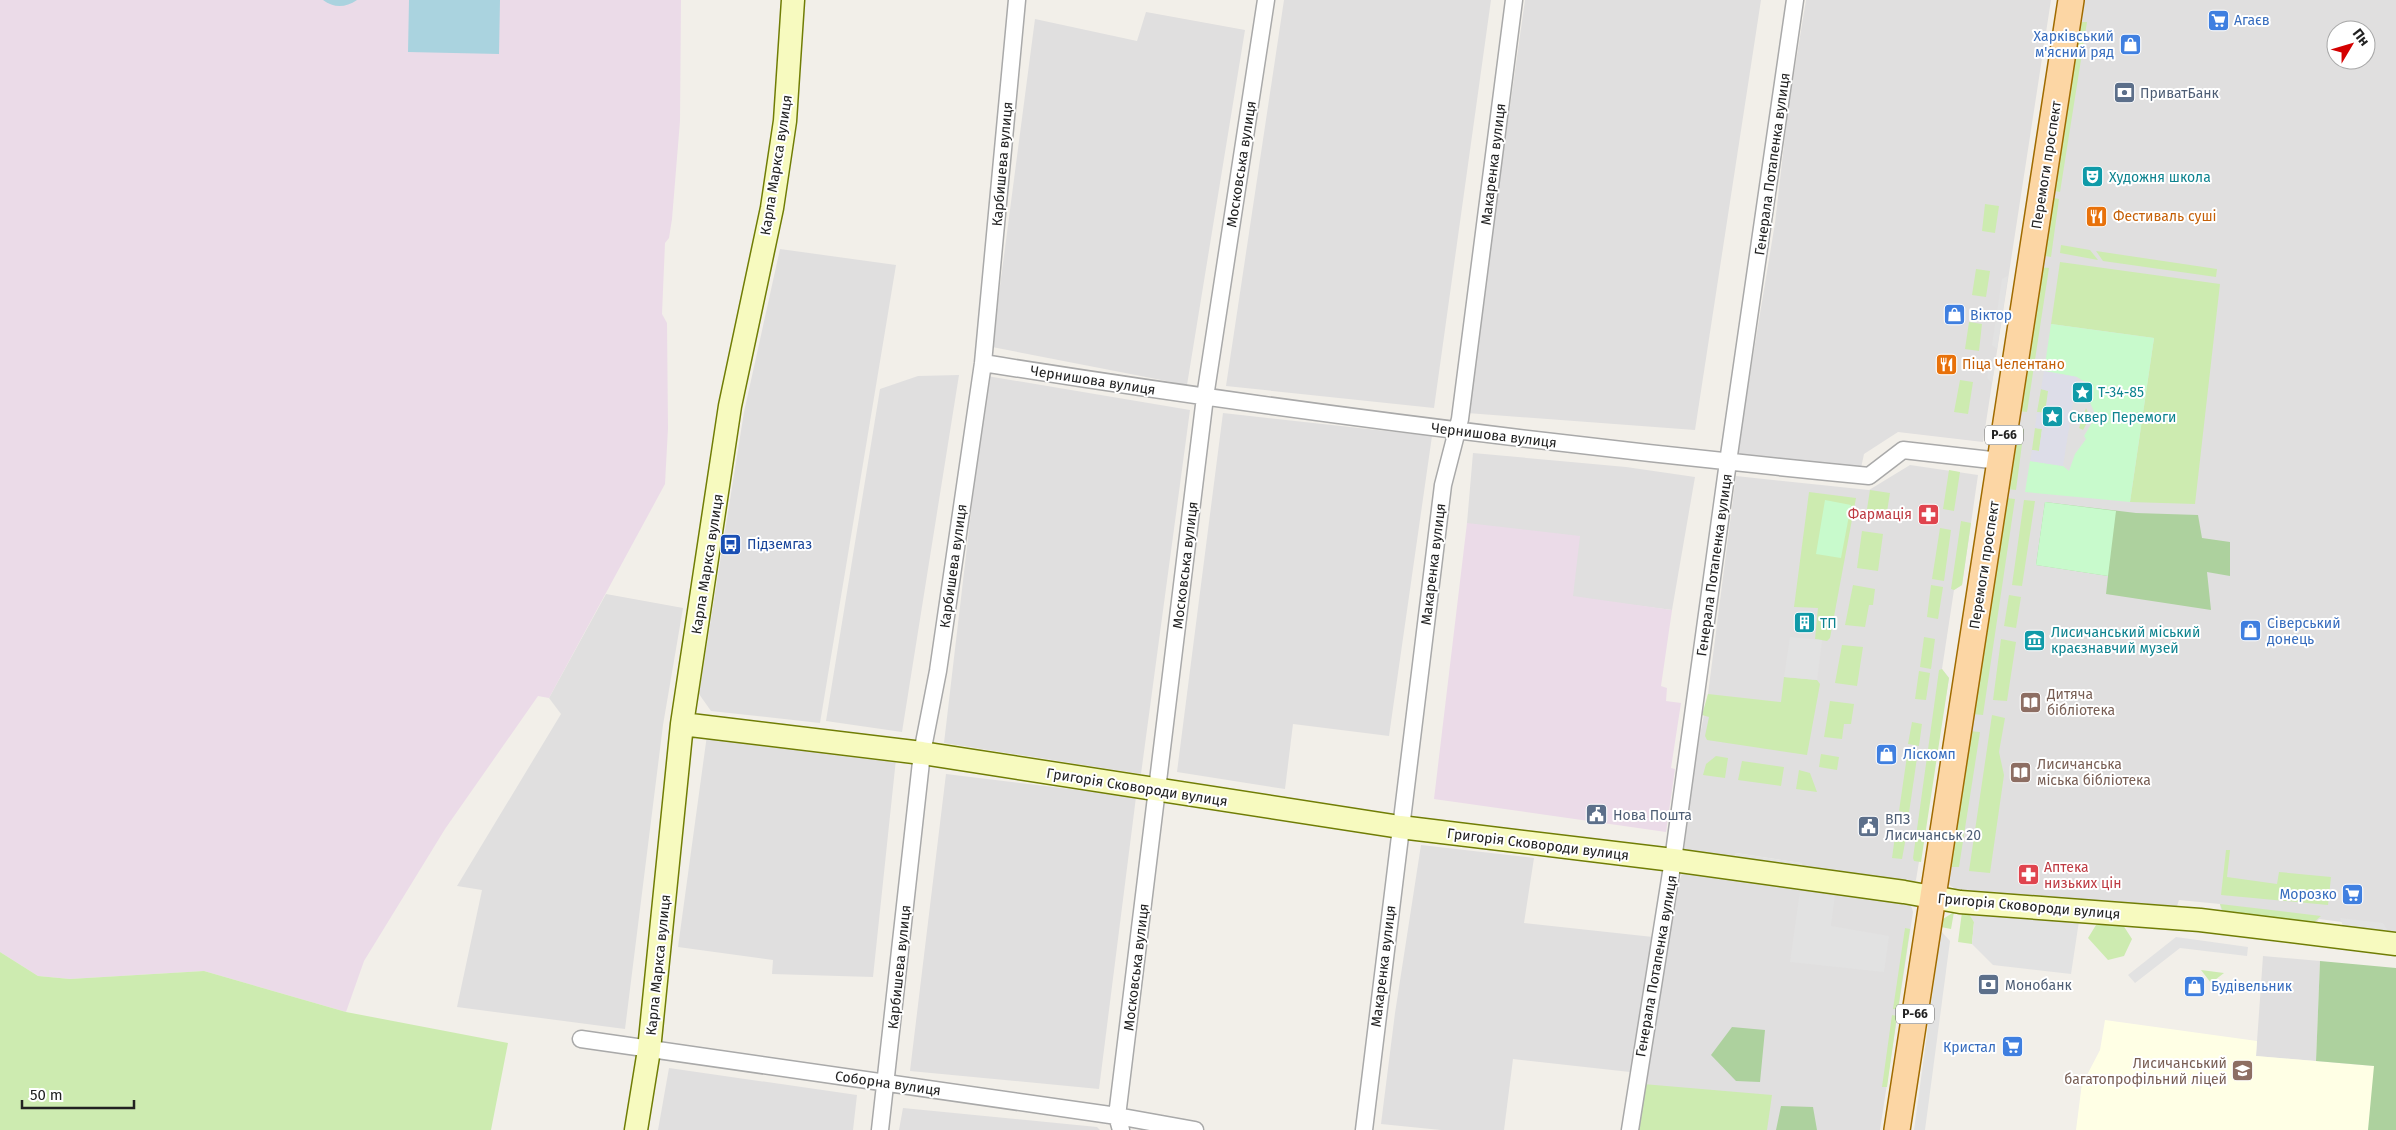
<svg xmlns="http://www.w3.org/2000/svg" width="2396" height="1130" viewBox="0 0 2396 1130" font-family="'Fira Sans',sans-serif">
<style>
.residential{fill:#e0dfdf;fill-rule:evenodd}
.industrial{fill:#ebdbe8}
.education{fill:#ffffe5}
.grass{fill:#cdebb0}
.forest{fill:#add19e}
.park{fill:#c8facc}
.parking{fill:#e2e2e2}
.plaza{fill:#dddde8}
.water{fill:#aad3df}
.lines{fill:none;stroke-linecap:round;stroke-linejoin:round}
.street-casing{stroke:#a9a9a9;stroke-width:19}
.secondary-casing{stroke:#707d05;stroke-width:25}
.primary-casing{stroke:#a06b00;stroke-width:28}
.street{stroke:#fff;stroke-width:16}
.secondary{stroke:#f7fabf;stroke-width:22}
.primary{stroke:#fcd6a4;stroke-width:25}
.labels{text-anchor:middle;stroke-width:4;stroke-linejoin:round;paint-order:stroke}
.shield{fill:#fff;stroke:#646464;stroke-width:1}
.shield-label{font-size:12px;font-weight:bold;fill:#222}
.shop-label{font-size:14px;fill:#366cbe;stroke:#fff;text-anchor:start}
.service-label{font-size:14px;fill:#4e5e75;stroke:#fff;text-anchor:start}
.street-label{font-size:14px;fill:#222;stroke:#fff}
.culture-label{font-size:14px;fill:#0d838f;stroke:#fff;text-anchor:start}
.food-label{font-size:14px;fill:#c56008;stroke:#fff;text-anchor:start}
.health-label{font-size:14px;fill:#be3a42;stroke:#fff;text-anchor:end}
.transit-label{font-size:14px;fill:#164399;stroke:#fff;text-anchor:start}
.education-label{font-size:14px;fill:#785e54;stroke:#fff;text-anchor:start}
</style>
<rect width="100%" height="100%" fill="#f2efe9"/>
<path class="residential" d="M 1284,0 L 1491,0 L 1434,408 L 1226,386 Z
M 1525,0 L 1761,0 L 1695,430 L 1467,413 Z
M 1806,0 L 2051,0 L 1983,442 L 1898,432 L 1864,454 L 1861,468 L 1740,457 L 1737,453 L 1775,223 L 1788,110 Z
M 2085,0 L 2396,0 L 2396,933 L 2344,928 L 2342,922 L 2319,919 L 2316,923 L 2221,910 L 2220,904 L 2179,900 L 2177,906 L 1958,891 L 1948,884 L 1947,880 L 2079,22 L 2082,21 ZM 2336,30 L 2366,30 L 2366,60 L 2336,60 Z
M 1146,12 L 1245,30 L 1187,385 L 992,347 L 1035,19 L 1137,41 Z
M 780,249 L 896,265 L 820,723 L 711,711 L 699,694 L 744,412 Z
M 959,375 L 902,732 L 826,721 L 880,389 L 918,376 Z
M 987,376 L 1190,410 L 1141,774 L 944,743 Z
M 1223,413 L 1432,436 L 1389,736 L 1293,724 L 1285,789 L 1177,772 Z
M 1473,453 L 1626,467 L 1695,477 L 1672,610 L 1571,597 L 1467,523 Z
M 1910,465 L 1978,475 L 1962,585 L 1954,590 L 1942,669 L 1949,678 L 1916,880 L 1913,883 L 1806,872 L 1801,863 L 1736,853 L 1734,862 L 1684,851 L 1691,781 L 1708,694 L 1736,476 L 1869,490 Z
M 606,594 L 683,608 L 663,725 L 625,1029 L 457,1007 L 482,890 L 457,886 L 561,714 L 549,698 Z
M 707,735 L 896,759 L 873,977 L 772,974 L 773,960 L 678,947 Z
M 946,774 L 1136,797 L 1099,1089 L 910,1071 Z
M 1421,845 L 1534,858 L 1524,923 L 1653,937 L 1630,1072 L 1513,1059 L 1504,1130 L 1441,1130 L 1381,1124 L 1395,1013 Z
M 1683,870 L 1906,900 L 1911,905 L 1913,912 L 1880,1130 L 1636,1130 L 1669,913 Z
M 2263,956 L 2320,961 L 2316,1061 L 2256,1056 Z
M 669,1068 L 857,1095 L 853,1130 L 658,1130 Z
M 903,1108 L 1097,1127 L 1100,1130 L 899,1130 Z"/>
<path class="industrial" d="M 0,0 L 681,0 L 680,121 L 672,219 L 669,238 L 665,243 L 662,314 L 667,323 L 668,428 L 665,484 L 549,698 L 538,696 L 445,829 L 364,961 L 346,1012 L 204,971 L 70,979 L 38,976 L 0,952 Z
M 1467,523 L 1580,536 L 1573,596 L 1672,610 L 1661,686 L 1667,688 L 1666,701 L 1681,703 L 1671,768 L 1675,769 L 1666,832 L 1434,799 Z"/>
<path class="education" d="M 2105,1020 L 2257,1041 L 2256,1056 L 2396,1068 L 2396,1130 L 2076,1130 L 2083,1075 L 2087,1075 L 2100,1050 Z"/>
<path class="grass" d="M 2079,22 L 2087,22 L 2060,192 L 2050,190 Z
M 2049,197 L 2059,199 L 2051,257 L 2040,255 Z
M 1985,204 L 1999,206 L 1995,233 L 1982,231 Z
M 2061,245 L 2090,250 L 2098,260 L 2060,253 Z
M 2096,251 L 2217,269 L 2216,277 L 2103,261 Z
M 2060,262 L 2220,284 L 2195,504 L 2130,502 L 2154,338 L 2051,324 Z
M 2039,267 L 2049,268 L 2027,412 L 2018,411 Z
M 1976,269 L 1990,271 L 1986,297 L 1972,295 Z
M 1969,322 L 1982,324 L 1979,351 L 1965,349 Z
M 1960,380 L 1973,382 L 1968,414 L 1954,412 Z
M 2041,389 L 2049,391 L 2045,413 L 2037,412 Z
M 2086,408 L 2090,417 L 2083,430 L 2079,428 Z
M 2016,428 L 2024,429 L 2016,490 L 2007,489 Z
M 2035,428 L 2042,429 L 2039,451 L 2032,450 Z
M 1949,470 L 1960,472 L 1954,511 L 1943,509 Z
M 1870,490 L 1890,493 L 1886,518 L 1866,515 Z
M 1809,492 L 1856,498 L 1830,638 L 1827,641 L 1815,639 L 1818,608 L 1794,607 Z
M 2006,498 L 2015,499 L 1983,715 L 1972,714 Z
M 2024,500 L 2035,501 L 2022,586 L 2012,585 Z
M 1961,521 L 1971,523 L 1962,585 L 1954,590 L 1951,589 Z
M 1940,528 L 1951,530 L 1944,581 L 1932,579 Z
M 1862,531 L 1883,534 L 1878,571 L 1857,568 Z
M 1853,585 L 1875,589 L 1873,605 L 1869,605 L 1865,627 L 1845,625 Z
M 1931,585 L 1943,587 L 1938,619 L 1927,617 Z
M 2009,595 L 2021,597 L 2016,628 L 2004,626 Z
M 1924,637 L 1935,639 L 1931,669 L 1920,667 Z
M 2001,639 L 2016,642 L 2007,701 L 1993,700 Z
M 1842,645 L 1863,647 L 1857,686 L 1835,683 Z
M 1942,669 L 1949,678 L 1921,862 L 1914,861 L 1913,858 L 1939,670 Z
M 1919,671 L 1930,673 L 1926,700 L 1915,699 Z
M 1784,677 L 1817,680 L 1820,684 L 1807,755 L 1707,740 L 1705,736 L 1709,717 L 1702,715 L 1708,694 L 1781,702 Z
M 1830,701 L 1854,704 L 1851,724 L 1844,724 L 1842,739 L 1824,737 Z
M 1992,715 L 2005,718 L 1999,752 L 2004,775 L 1990,873 L 1969,871 Z
M 1912,722 L 1922,724 L 1919,746 L 1908,744 Z
M 1969,731 L 1980,732 L 1959,867 L 1948,867 Z
M 1908,749 L 1918,751 L 1909,813 L 1899,811 Z
M 1821,754 L 1839,757 L 1837,770 L 1819,767 Z
M 1716,756 L 1728,758 L 1725,778 L 1703,775 L 1706,764 Z
M 1742,761 L 1784,767 L 1781,786 L 1738,780 Z
M 1799,770 L 1810,773 L 1817,792 L 1796,789 Z
M 1895,836 L 1906,837 L 1902,859 L 1892,858 Z
M 2226,850 L 2230,850 L 2227,877 L 2277,884 L 2279,872 L 2331,877 L 2328,905 L 2221,895 Z
M 2220,904 L 2321,916 L 2313,923 L 2223,912 Z
M 1954,912 L 1951,929 L 1941,927 L 1943,919 Z
M 1962,912 L 1971,914 L 1974,922 L 1972,944 L 1958,942 Z
M 2096,925 L 2123,925 L 2132,939 L 2124,956 L 2108,960 L 2088,938 Z
M 1905,928 L 1910,929 L 1898,1009 L 1893,1009 Z
M 0,952 L 38,976 L 70,979 L 204,971 L 346,1012 L 508,1043 L 491,1130 L 0,1130 Z
M 2201,970 L 2224,973 L 2211,983 Z
M 1892,1015 L 1897,1016 L 1887,1087 L 1882,1087 Z
M 1643,1084 L 1772,1095 L 1767,1130 L 1636,1130 Z"/>
<path class="forest" d="M 2045,502 L 2136,513 L 2198,515 L 2202,538 L 2230,542 L 2230,576 L 2207,572 L 2211,610 L 2106,594 L 2108,576 L 2036,565 Z
M 2320,961 L 2396,968 L 2396,1130 L 2368,1130 L 2374,1066 L 2316,1061 Z
M 1732,1027 L 1765,1030 L 1760,1082 L 1736,1081 L 1711,1055 Z
M 1781,1106 L 1813,1107 L 1817,1130 L 1776,1130 Z"/>
<path class="park" d="M 2051,324 L 2154,338 L 2130,502 L 2025,492 L 2030,461 L 2063,466 L 2069,471 L 2075,454 L 2086,439 L 2084,436 L 2096,416 L 2088,398 L 2090,385 L 2077,377 L 2044,371 Z
M 1825,500 L 1851,505 L 1841,558 L 1816,554 Z
M 2045,502 L 2116,511 L 2108,576 L 2036,565 Z"/>
<path class="parking" d="M 2008,276 L 1997,349 L 1992,345 L 2002,279 Z
M 1996,360 L 1992,383 L 1987,378 L 1989,363 Z
M 1790,637 L 1822,640 L 1817,680 L 1784,677 Z
M 1736,853 L 1801,863 L 1806,872 L 1734,862 Z
M 1800,891 L 1835,896 L 1831,926 L 1889,936 L 1884,972 L 1790,962 Z
M 1968,913 L 2079,921 L 2071,974 L 1993,965 L 1972,944 L 1974,922 Z
M 2340,918 L 2383,923 L 2389,933 L 2344,928 Z
M 1941,931 L 1950,941 L 1925,1130 L 1914,1130 Z
M 2176,937 L 2248,947 L 2247,956 L 2180,948 L 2135,983 L 2128,975 Z"/>
<path class="plaza" d="M 2044,371 L 2077,377 L 2063,466 L 2030,461 L 2032,450 L 2039,451 L 2042,429 L 2035,428 L 2037,412 L 2045,413 L 2048,391 L 2041,389 Z"/>
<path class="water" d="M 323,0 L 357,0 C 345,8 334,8 323,0 Z
M 409,0 L 500,0 L 499,54 L 408,52 Z"/>
<g class="lines">
<defs>
<path id="street" d="M 983,363 C 1277,410 1572,447 1869,476 L 1903,450 L 2000,461
M 581,1039 L 1117,1116 L 1195,1130
M 880,1130 L 922,753 L 938,671 L 983,363 L 1017,0
M 1121,1130 L 1117,1116 L 1205,397 L 1266,0
M 1364,1130 L 1443,485 L 1460,419 L 1514,0
M 1630,1130 L 1673,860 L 1728,462 L 1795,0"/>
<path id="secondary" d="M 682,724 L 922,753 L 1400,827 L 1673,860 L 1904,892 L 1960,902 L 2200,920 L 2396,944
M 636,1130 L 649,1050 L 682,724 L 730,406 L 772,208 L 785,121 L 793,0"/>
<path id="primary" d="M 1897,1130 L 2071,0"/>
</defs>
<use href="#street" class="street-casing"/>
<use href="#secondary" class="secondary-casing"/>
<use href="#primary" class="primary-casing"/>
<use href="#street" class="street"/>
<use href="#secondary" class="secondary"/>
<use href="#primary" class="primary"/>
</g>
<defs>
<symbol id="supermarket-square" viewBox="-11 -11 22 22"><rect x="-9" y="-9" width="18" height="18" rx="4" fill="#3f7fe0" stroke="#fff"/><path d="M-6-5.5h2.5l.6 2H6L4.5 2H-2.5L-4.4-4H-6ZM-1.5 3.2a1.3 1.3 0 1 0 .1 0ZM3 3.2a1.3 1.3 0 1 0 .1 0Z" fill="#fff"/></symbol>
<symbol id="shop-square" viewBox="-11 -11 22 22"><rect x="-9" y="-9" width="18" height="18" rx="4" fill="#3f7fe0" stroke="#fff"/><path d="M-5-2.5h2.3a2.7 3.5 0 0 1 5.4 0H5L5.5 6h-11ZM-1.5-2.5h3a1.5 2.3 0 0 0-3 0Z" fill="#fff"/></symbol>
<symbol id="bank-square" viewBox="-11 -11 22 22"><rect x="-9" y="-9" width="18" height="18" rx="4" fill="#5c6f8a" stroke="#fff"/><path d="M-6-4H6V4H-6ZM0-2.3a2.3 2.3 0 1 0 0 4.6a2.3 2.3 0 1 0 0-4.6Z" fill="#fff"/></symbol>
<symbol id="theatre-square" viewBox="-11 -11 22 22"><rect x="-9" y="-9" width="18" height="18" rx="4" fill="#0f9aa8" stroke="#fff"/><path d="M-5-5.5Q0-4 5-5.5V0Q5 5 0 6Q-5 5-5 0ZM-3.3-2.5H-1v1.5H-3.3ZM1-2.5H3.3v1.5H1ZM-2.8 1Q0 5.5 2.8 1Z" fill="#fff"/></symbol>
<symbol id="restaurant-square" viewBox="-11 -11 22 22"><rect x="-9" y="-9" width="18" height="18" rx="4" fill="#e8710a" stroke="#fff"/><path d="M-5-6h1v4h1v-4h1v4h1v-4h1v5L-1.5 .5V6h-2V.5L-5-1ZM5-6V6H3V1.5H1.5Q1.5-4 5-6Z" fill="#fff"/></symbol>
<symbol id="sight-square" viewBox="-11 -11 22 22"><rect x="-9" y="-9" width="18" height="18" rx="4" fill="#0f9aa8" stroke="#fff"/><path d="M0-6L1.8-2.2L6-1.7L2.9 1.2L3.7 5.4L0 3.3L-3.7 5.4L-2.9 1.2L-6-1.7L-1.8-2.2Z" fill="#fff"/></symbol>
<symbol id="pharmacy-square" viewBox="-11 -11 22 22"><rect x="-9" y="-9" width="18" height="18" rx="4" fill="#e0444e" stroke="#fff"/><path d="M-2-6h4v4h4v4h-4v4h-4v-4h-4v-4h4Z" fill="#fff"/></symbol>
<symbol id="bus-square" viewBox="-11 -11 22 22"><rect x="-9" y="-9" width="18" height="18" rx="4" fill="#1a4fb4" stroke="#fff"/><path d="M-5-6H5V4H4V6H2V4H-2V6H-4V4H-5ZM-3.5-4V0h7V-4ZM-3.5 1.2v1.5H-2V1.2ZM2 1.2v1.5H3.5V1.2Z" fill="#fff"/></symbol>
<symbol id="building-square" viewBox="-11 -11 22 22"><rect x="-9" y="-9" width="18" height="18" rx="4" fill="#0f9aa8" stroke="#fff"/><path d="M-4-6H4V6H1V3H-1V6H-4ZM-2.5-4.3h1.7v1.8h-1.7ZM.8-4.3h1.7v1.8H.8ZM-2.5-1h1.7V.8h-1.7ZM.8-1h1.7V.8H.8Z" fill="#fff"/></symbol>
<symbol id="museum-square" viewBox="-11 -11 22 22"><rect x="-9" y="-9" width="18" height="18" rx="4" fill="#0f9aa8" stroke="#fff"/><path d="M0-6L6-3V-2H-6V-3ZM-5-1h2V3h-2ZM-1-1h2V3h-2ZM3-1h2V3H3ZM-6 4H6V6H-6Z" fill="#fff"/></symbol>
<symbol id="library-square" viewBox="-11 -11 22 22"><rect x="-9" y="-9" width="18" height="18" rx="4" fill="#8d6e63" stroke="#fff"/><path d="M-6-4Q-3-5.5-.7-3.5V5Q-3 3-6 4ZM6-4Q3-5.5 .7-3.5V5Q3 3 6 4Z" fill="#fff"/></symbol>
<symbol id="civic-square" viewBox="-11 -11 22 22"><rect x="-9" y="-9" width="18" height="18" rx="4" fill="#5c6f8a" stroke="#fff"/><path d="M-.6-6.5H3V-4.5H.6V-3L4-1V1h2V6H-6V1h2V-1L-.6-3ZM-1.2 2.5V6h2.4V2.5Z" fill="#fff"/></symbol>
<symbol id="school-square" viewBox="-11 -11 22 22"><rect x="-9" y="-9" width="18" height="18" rx="4" fill="#8d6e63" stroke="#fff"/><path d="M0-5L7-2L0 1L-7-2ZM-4 1L0 2.5L4 1V4Q0 6-4 4Z" fill="#fff"/></symbol>
</defs>
<g fill-rule="evenodd">
<use href="#supermarket-square" x="2206" y="8" width="25" height="25"/>
<use href="#shop-square" x="2118" y="32" width="25" height="25"/>
<use href="#bank-square" x="2112" y="80" width="25" height="25"/>
<use href="#theatre-square" x="2080" y="164" width="25" height="25"/>
<use href="#restaurant-square" x="2084" y="204" width="25" height="25"/>
<use href="#shop-square" x="1942" y="302" width="25" height="25"/>
<use href="#restaurant-square" x="1934" y="352" width="25" height="25"/>
<use href="#sight-square" x="2070" y="380" width="25" height="25"/>
<use href="#sight-square" x="2040" y="404" width="25" height="25"/>
<use href="#pharmacy-square" x="1916" y="502" width="25" height="25"/>
<use href="#bus-square" x="718" y="532" width="25" height="25"/>
<use href="#building-square" x="1792" y="610" width="25" height="25"/>
<use href="#shop-square" x="2238" y="618" width="25" height="25"/>
<use href="#museum-square" x="2022" y="628" width="25" height="25"/>
<use href="#library-square" x="2018" y="690" width="25" height="25"/>
<use href="#shop-square" x="1874" y="742" width="25" height="25"/>
<use href="#library-square" x="2008" y="760" width="25" height="25"/>
<use href="#civic-square" x="1584" y="802" width="25" height="25"/>
<use href="#civic-square" x="1856" y="814" width="25" height="25"/>
<use href="#pharmacy-square" x="2016" y="862" width="25" height="25"/>
<use href="#supermarket-square" x="2340" y="882" width="25" height="25"/>
<use href="#bank-square" x="1976" y="972" width="25" height="25"/>
<use href="#shop-square" x="2182" y="974" width="25" height="25"/>
<use href="#supermarket-square" x="2000" y="1034" width="25" height="25"/>
<use href="#school-square" x="2230" y="1058" width="25" height="25"/>
</g>
<g class="labels">
<g class="shield">
<rect x="1985" y="425.5" width="38" height="19" rx="4"/>
<rect x="1896" y="1004.5" width="38" height="19" rx="4"/>
</g>
<g class="shield-label">
<text x="2004" y="439">Р-66</text>
<text x="1915" y="1018">Р-66</text>
</g>
<g class="shop-label">
<text x="2234" y="25">Агаєв</text>
<text x="2114" y="41" text-anchor="end">Харківський<tspan x="2114" dy="16">м'ясний ряд</tspan></text>
<text x="1970" y="320">Віктор</text>
<text x="2267" y="628">Сіверський<tspan x="2267" dy="16">донець</tspan></text>
<text x="1903" y="759">Ліскомп</text>
<text x="2337" y="899" text-anchor="end">Морозко</text>
<text x="2211" y="991">Будівельник</text>
<text x="1996" y="1052" text-anchor="end">Кристал</text>
</g>
<g class="service-label">
<text x="2140" y="98">ПриватБанк</text>
<text x="1613" y="820">Нова Пошта</text>
<text x="1885" y="824">ВПЗ<tspan x="1885" dy="16">Лисичанськ 20</tspan></text>
<text x="2005" y="990">Монобанк</text>
</g>
<g class="street-label">
<text transform="translate(1002 164) rotate(-85)" y="5">Карбишева вулиця</text>
<text transform="translate(1241 164) rotate(-81)" y="5">Московська вулиця</text>
<text transform="translate(1493 164) rotate(-83)" y="5">Макаренка вулиця</text>
<text transform="translate(1772 164) rotate(-82)" y="5">Генерала Потапенка вулиця</text>
<text transform="translate(776 165) rotate(-81)" y="5">Карла Маркса вулиця</text>
<text transform="translate(2046 165) rotate(-81)" y="5">Перемоги проспект</text>
<text transform="translate(1093 380) rotate(9)" y="5">Чернишова вулиця</text>
<text transform="translate(1494 435) rotate(7)" y="5">Чернишова вулиця</text>
<text transform="translate(707 564) rotate(-81)" y="5">Карла Маркса вулиця</text>
<text transform="translate(1433 564) rotate(-83)" y="5">Макаренка вулиця</text>
<text transform="translate(1185 565) rotate(-83)" y="5">Московська вулиця</text>
<text transform="translate(1714 565) rotate(-82)" y="5">Генерала Потапенка вулиця</text>
<text transform="translate(1984 565) rotate(-81)" y="5">Перемоги проспект</text>
<text transform="translate(953 566) rotate(-82)" y="5">Карбишева вулиця</text>
<text transform="translate(1137 787) rotate(9)" y="5">Григорія Сковороди вулиця</text>
<text transform="translate(1538 844) rotate(7)" y="5">Григорія Сковороди вулиця</text>
<text transform="translate(2029 906) rotate(5)" y="5">Григорія Сковороди вулиця</text>
<text transform="translate(658 965) rotate(-84)" y="5">Карла Маркса вулиця</text>
<text transform="translate(1383 966) rotate(-83)" y="5">Макаренка вулиця</text>
<text transform="translate(1656 966) rotate(-80)" y="5">Генерала Потапенка вулиця</text>
<text transform="translate(899 967) rotate(-84)" y="5">Карбишева вулиця</text>
<text transform="translate(1136 967) rotate(-83)" y="5">Московська вулиця</text>
<text transform="translate(888 1083) rotate(8)" y="5">Соборна вулиця</text>
</g>
<g class="culture-label">
<text x="2109" y="182">Художня школа</text>
<text x="2098" y="397">Т-34-85</text>
<text x="2069" y="422">Сквер Перемоги</text>
<text x="1820" y="628">ТП</text>
<text x="2051" y="637">Лисичанський міський<tspan x="2051" dy="16">краєзнавчий музей</tspan></text>
</g>
<g class="food-label">
<text x="2113" y="221">Фестиваль суші</text>
<text x="1962" y="369">Піца Челентано</text>
</g>
<g class="health-label">
<text x="1912" y="519">Фармація</text>
<text x="2044" y="872" text-anchor="start">Аптека<tspan x="2044" dy="16">низьких цін</tspan></text>
</g>
<g class="transit-label">
<text x="747" y="549">Підземгаз</text>
</g>
<g class="education-label">
<text x="2047" y="699">Дитяча<tspan x="2047" dy="16">бiблiотека</tspan></text>
<text x="2037" y="769">Лисичанська<tspan x="2037" dy="16">мiська бiблiотека</tspan></text>
<text x="2227" y="1068" text-anchor="end">Лисичанський<tspan x="2227" dy="16">багатопрофільний ліцей</tspan></text>
</g>
</g>
<g transform="translate(2351 45) rotate(52)"><circle r="24" fill="#ffffff" stroke="#a7a7a7"/>
<path d="M0-4L9 19L0 12L-9 19Z" fill="#d40000"/>
<text y="-8" font-size="14" font-weight="bold" text-anchor="middle" fill="#222222">Пн</text>
</g>
<path d="M22 1100v8h112v-8" fill="none" stroke="#222222" stroke-width="2.5"/>
<text x="30" y="1100" font-size="15" fill="#222222" stroke="#ffffff" stroke-width="4" paint-order="stroke">50 m</text>
</svg>
